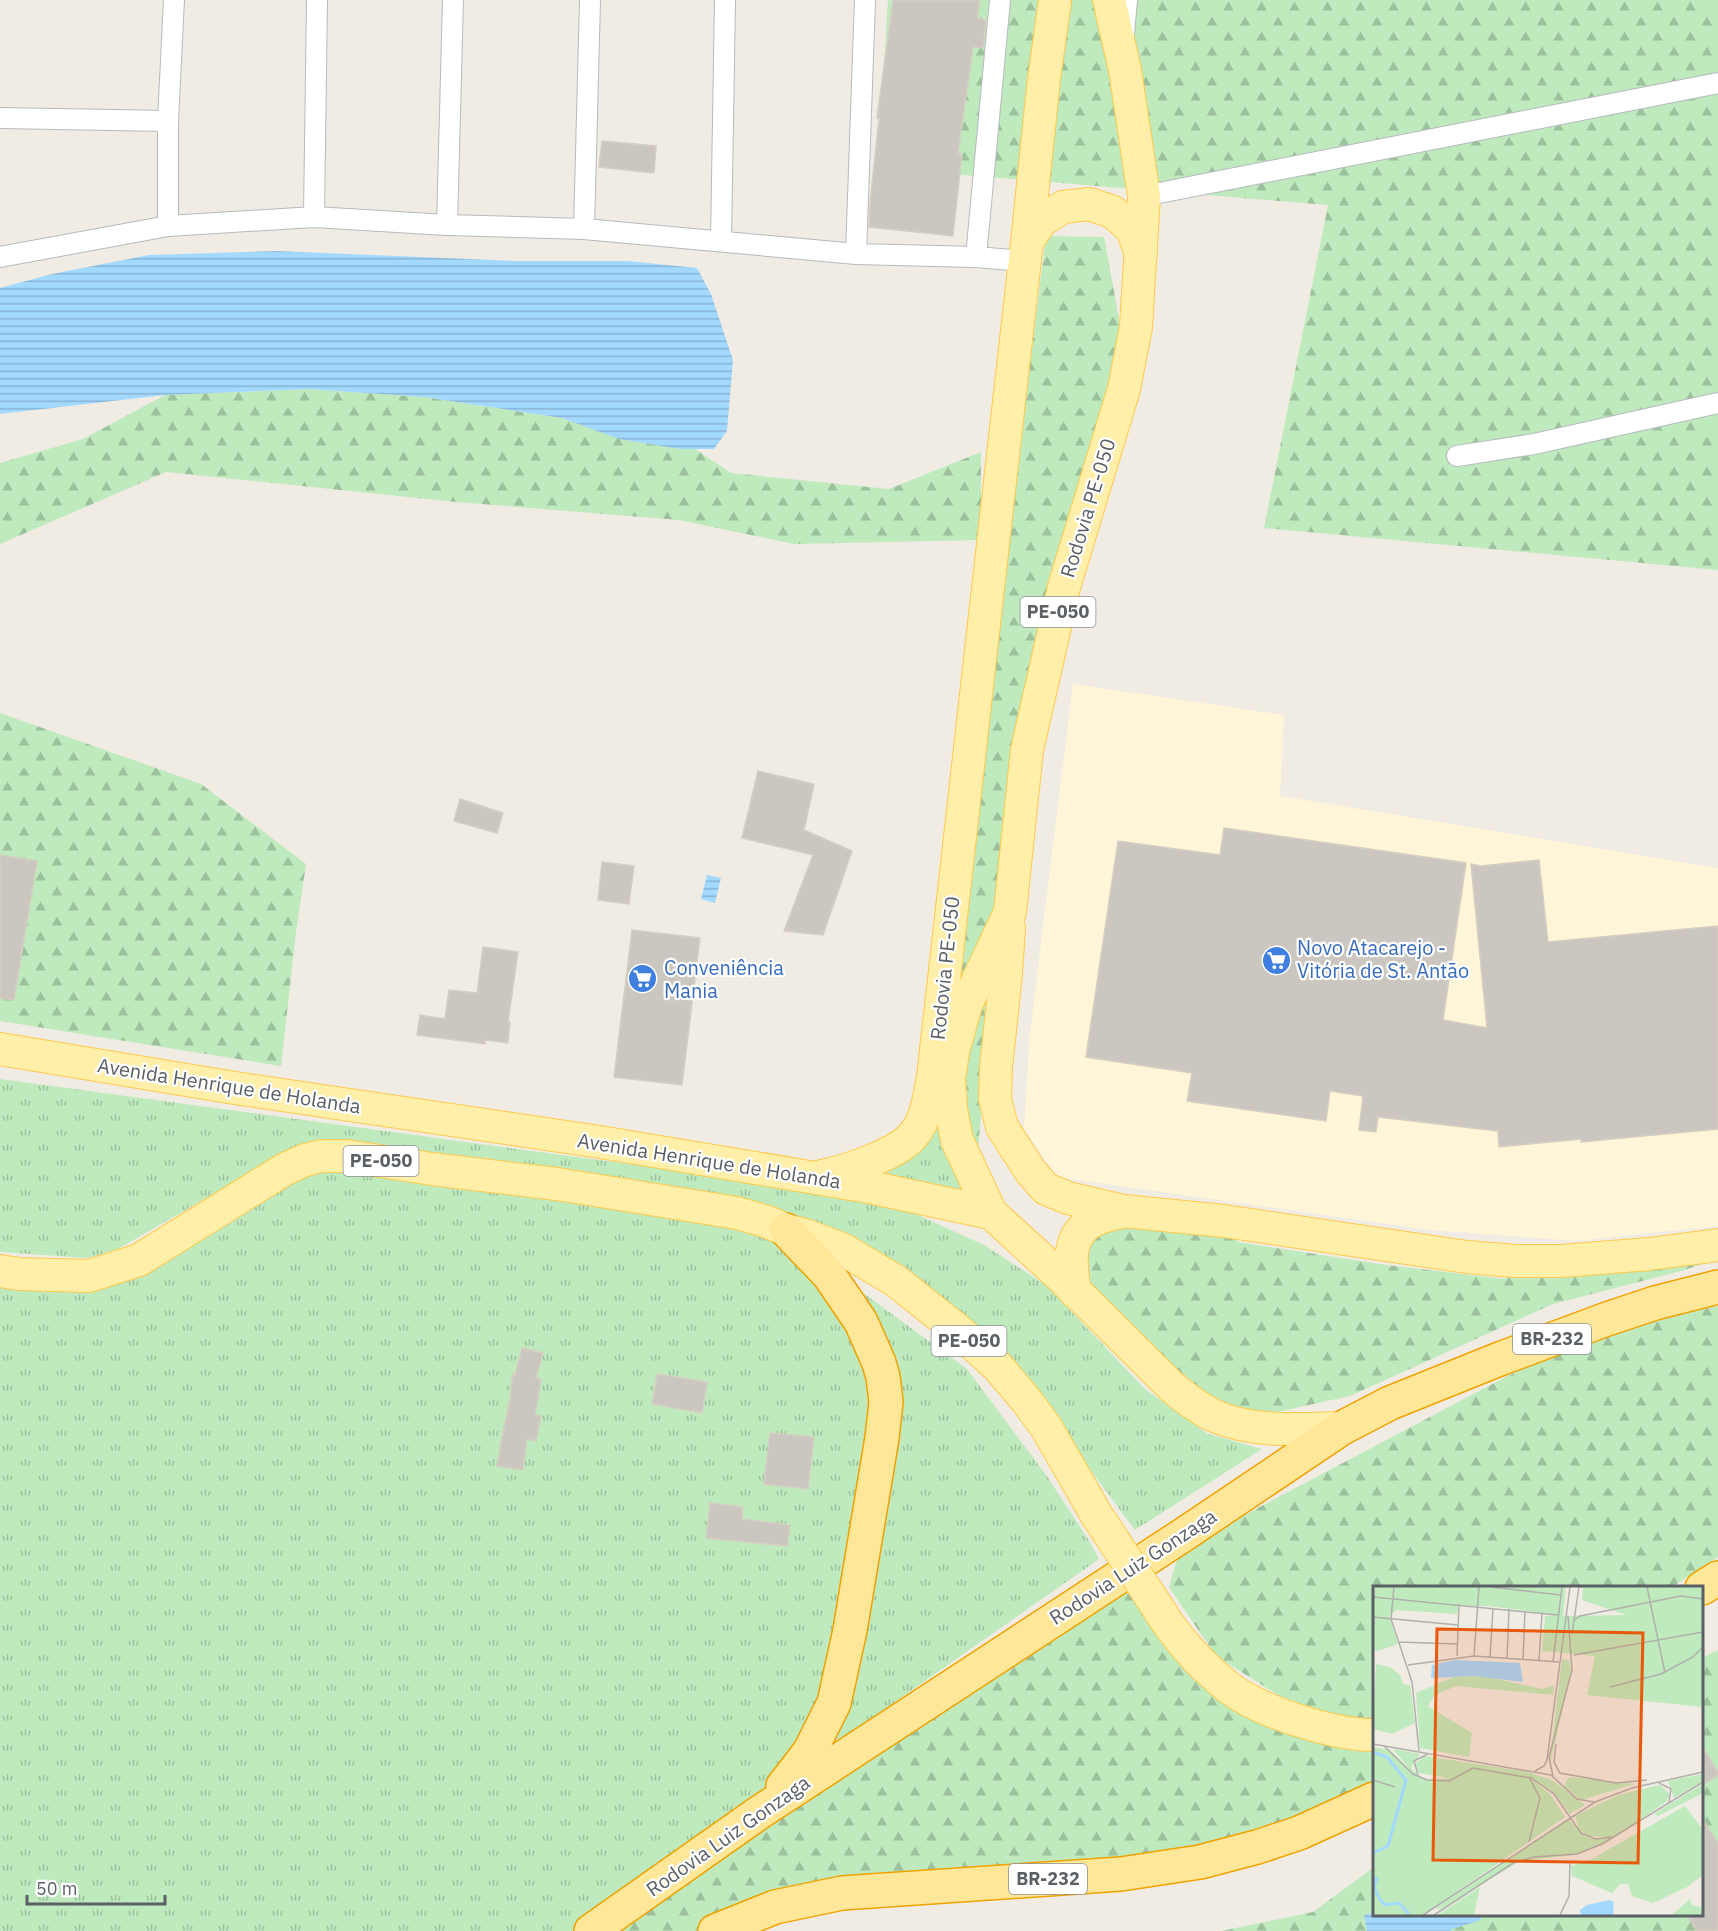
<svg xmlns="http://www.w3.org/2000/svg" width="1718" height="1931" viewBox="0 0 1718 1931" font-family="'IBM Plex Sans',sans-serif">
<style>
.commercial{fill:#fff5d8}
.grass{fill:url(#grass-tufts)}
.forest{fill:url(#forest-firs)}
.water{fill:url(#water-rules)}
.building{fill:#cbc7c0;stroke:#d5cec1;stroke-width:1.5}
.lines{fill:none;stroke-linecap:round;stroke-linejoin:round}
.minor-casing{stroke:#b6babf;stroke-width:22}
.primary-casing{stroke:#ffc94c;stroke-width:34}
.trunk-casing{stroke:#f2a200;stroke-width:36}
.minor{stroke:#fff;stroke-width:20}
.primary{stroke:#ffefa8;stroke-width:32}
.trunk{stroke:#ffe799;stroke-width:33}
.primary-bridge-casing{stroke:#ffc94c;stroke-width:34;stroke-linecap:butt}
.primary-bridge{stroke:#ffefa8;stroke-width:32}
.labels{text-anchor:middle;stroke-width:4.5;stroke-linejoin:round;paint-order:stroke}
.shield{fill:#fff;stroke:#8c9093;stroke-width:1.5}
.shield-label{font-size:18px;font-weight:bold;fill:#5b6065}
.street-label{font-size:20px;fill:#5b6065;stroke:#fff}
.shop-label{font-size:20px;fill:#366cbe;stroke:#fff;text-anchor:start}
.inset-river{fill:none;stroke:#a3d9ff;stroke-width:3}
.inset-road{fill:none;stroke:#b0b0ad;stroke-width:1.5}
.view{fill:#e8590c;fill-opacity:0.15;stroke:#e8590c;stroke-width:3}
.inset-edge{fill:none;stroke:#5b6065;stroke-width:3}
</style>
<defs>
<pattern id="grass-tufts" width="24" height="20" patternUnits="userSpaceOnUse" patternTransform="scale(1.5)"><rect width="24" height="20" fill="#beeabd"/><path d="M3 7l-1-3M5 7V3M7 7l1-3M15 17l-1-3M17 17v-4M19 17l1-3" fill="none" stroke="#9dc19d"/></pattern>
<pattern id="forest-firs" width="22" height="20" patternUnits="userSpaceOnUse" patternTransform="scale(1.5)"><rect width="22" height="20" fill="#beeabd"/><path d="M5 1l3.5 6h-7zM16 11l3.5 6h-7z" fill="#9dc19d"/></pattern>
<pattern id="water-rules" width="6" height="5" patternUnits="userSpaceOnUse" patternTransform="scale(1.5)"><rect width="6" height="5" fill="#a3d9ff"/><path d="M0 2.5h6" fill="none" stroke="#88b3d2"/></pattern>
</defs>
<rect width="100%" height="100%" fill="#f0ece3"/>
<path class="commercial" d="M 1073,684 L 1284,715 L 1280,796 L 1718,868 L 1718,1226 L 1576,1241 L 1429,1230 L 1057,1177 L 1024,1129 L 1030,1033 Z"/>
<path class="grass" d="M 0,1079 L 777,1184 L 909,1211 L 984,1245 L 1046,1285 L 1145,1389 L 1208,1434 L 1262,1449 L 1135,1530 L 1013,1366 L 907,1273 L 701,1196 L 264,1165 L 118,1249 L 87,1258 L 0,1252 Z
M 935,1111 L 984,1202 L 856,1177 Z
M 305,1160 L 786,1230 L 810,1254 L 886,1402 L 838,1686 L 800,1766 L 583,1931 L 0,1931 L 0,1271 L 89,1276 Z
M 847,1281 L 967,1369 L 1046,1475 L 1088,1539 L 1099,1559 L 825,1751 L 892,1432 Z"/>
<path class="forest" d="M 888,0 L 1718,0 L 1718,570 L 1264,528 L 1328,205 L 878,168 Z
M 1046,236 L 1104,237 L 1123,341 L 1009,783 L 975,1185 L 938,1101 Z
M 308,389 L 424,397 L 562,418 L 599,431 L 695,449 L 731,473 L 889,489 L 981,452 L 981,540 L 794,544 L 679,520 L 456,502 L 166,472 L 0,544 L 0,463 L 83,439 L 165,395 Z
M 0,713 L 201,784 L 306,864 L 296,932 L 281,1066 L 0,1021 Z
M 1109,1226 L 1219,1227 L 1238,1242 L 1386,1265 L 1505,1279 L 1516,1269 L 1718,1259 L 1681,1271 L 1553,1304 L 1350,1396 L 1258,1416 L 1207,1402 L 1086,1292 L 1087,1254 L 1092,1240 Z
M 1718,1306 L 1718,1557 L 1672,1587 L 1374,1588 L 1374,1720 L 1302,1710 L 1216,1656 L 1169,1587 L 1180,1549 L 1538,1360 L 1679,1314 Z
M 1120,1576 L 1229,1687 L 1374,1735 L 1374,1798 L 1165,1876 L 888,1890 L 717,1931 L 605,1931 Z
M 1718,1650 L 1718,1931 L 1221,1931 L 1313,1912 L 1374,1867 L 1374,1914 L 1702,1914 L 1702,1658 Z"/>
<path class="water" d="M 277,251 L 516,261 L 628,261 L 697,268 L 711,294 L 733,360 L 727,431 L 714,449 L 680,449 L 619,439 L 562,418 L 424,397 L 308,389 L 165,395 L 0,414 L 0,288 L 52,274 L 149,255 Z
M 707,875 L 721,878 L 715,903 L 701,899 Z
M 1374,1913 L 1374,1914 L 1481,1915 L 1481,1920 L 1452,1929 L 1450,1931 L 1367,1931 L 1364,1915 Z"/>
<path class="building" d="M 893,0 L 980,0 L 977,18 L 986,20 L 983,48 L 973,47 L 958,153 L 962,154 L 953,236 L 869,227 L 870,203 L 879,119 L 877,118 Z
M 602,141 L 656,146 L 654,173 L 599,167 Z
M 758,771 L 814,784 L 804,830 L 852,851 L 823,935 L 784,931 L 813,855 L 742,838 Z
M 460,799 L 503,813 L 497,833 L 454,821 Z
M 1224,828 L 1466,863 L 1443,1020 L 1487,1028 L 1471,864 L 1481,866 L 1539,860 L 1548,942 L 1718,926 L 1718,1129 L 1581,1142 L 1581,1139 L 1499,1147 L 1498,1131 L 1378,1117 L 1376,1132 L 1359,1130 L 1363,1096 L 1330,1091 L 1326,1121 L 1187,1101 L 1192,1073 L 1086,1057 L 1118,841 L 1220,855 Z
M 0,855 L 37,861 L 14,1000 L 0,998 Z
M 602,862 L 634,866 L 629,904 L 598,900 Z
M 632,930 L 700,938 L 682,1085 L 614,1077 Z
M 483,947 L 518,952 L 508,1022 L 510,1022 L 508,1043 L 485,1040 L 485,1044 L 417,1035 L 420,1015 L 445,1019 L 449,990 L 477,993 Z
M 522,1348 L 543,1353 L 536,1378 L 541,1379 L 535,1415 L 541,1416 L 536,1441 L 527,1439 L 523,1470 L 497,1466 L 501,1442 L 510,1399 L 513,1374 L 515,1375 Z
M 657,1374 L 707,1382 L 702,1413 L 652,1404 Z
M 770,1433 L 814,1437 L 808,1489 L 764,1484 Z
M 710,1503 L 743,1507 L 742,1519 L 790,1525 L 787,1546 L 706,1538 Z
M 1701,1745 L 1718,1772 L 1718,1775 L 1701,1786 Z
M 1701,1817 L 1718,1843 L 1718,1931 L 1697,1931 L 1686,1914 L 1701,1914 Z"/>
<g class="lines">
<defs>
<path id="minor" d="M 1124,33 L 1127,0
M 0,118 L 168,121
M 1144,196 L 1718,83
M 314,217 L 317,0
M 447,225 L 453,0
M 168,226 L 168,121 L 174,0
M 584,229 L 590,0
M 721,241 L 725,0
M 856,254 L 865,0
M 0,257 L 168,226 L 314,217 L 447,225 L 584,229 L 856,254 L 976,257 L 1024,261
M 976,257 L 1000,0
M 1457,456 L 1534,444 L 1718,403"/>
<path id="primary" d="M 1027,242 L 1041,221 L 1063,207 L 1089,204 L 1113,212 L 1132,229 L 1141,254
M 1009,928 L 1006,974 L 996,1067 L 995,1099 L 1002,1127 L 1031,1172 L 1046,1189 L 1068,1198 L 1124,1211 L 1224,1221 L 1467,1257 L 1515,1261 L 1562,1261 L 1649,1254 L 1718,1245
M 0,1049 L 235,1088 L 600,1142 L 869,1187 L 991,1213 L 1059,1275 L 1171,1386 C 1185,1398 1200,1410 1217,1417 C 1256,1433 1301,1429 1342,1428
M 822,1176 C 846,1171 899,1154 914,1134 C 927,1118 929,1097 933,1077 L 1027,242 L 1044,79 L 1055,0
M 991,1213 L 957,1140 L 951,1109 L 949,1079 L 953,1052 L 966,1005 L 1010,912 L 1027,750 L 1064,587 L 1124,389 L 1136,327 L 1144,196 L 1125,70 L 1109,0
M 0,1271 L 19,1274 L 89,1276 L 139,1260 L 285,1169 L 305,1160 L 321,1156 L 347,1156 L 432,1169 L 557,1184 L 737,1213 L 768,1222 L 786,1230 L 808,1236 L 844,1250 L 896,1281 L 960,1332 L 998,1367 L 1026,1400 L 1046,1427 L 1096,1514
M 1075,1292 C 1071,1266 1065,1236 1093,1221 C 1102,1216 1115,1214 1124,1211
M 1158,1608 C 1176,1638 1201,1665 1228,1687 C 1260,1712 1334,1735 1374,1735"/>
<path id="trunk" d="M 1702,1588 L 1718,1578
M 783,1786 L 810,1751 L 834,1703 L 850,1630 L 882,1438 L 886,1402 L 883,1377 L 879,1363 L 861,1322 L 829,1275 L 786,1230
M 591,1931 L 760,1812 L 1186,1533 L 1342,1428 L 1390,1403 L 1502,1358 L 1607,1319 L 1655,1303 L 1718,1287
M 715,1931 L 775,1907 L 842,1893 L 1121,1874 L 1200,1862 L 1257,1847 L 1299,1833 L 1374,1799"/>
</defs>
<use href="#minor" class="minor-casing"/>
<use href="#primary" class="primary-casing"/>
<use href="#trunk" class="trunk-casing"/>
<use href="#minor" class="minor"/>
<use href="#primary" class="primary"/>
<use href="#trunk" class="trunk"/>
<defs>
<path id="primary-bridge" d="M 1096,1514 L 1158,1608"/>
</defs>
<use href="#primary-bridge" class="primary-bridge-casing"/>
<use href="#primary-bridge" class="primary-bridge"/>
</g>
<defs>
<symbol id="supermarket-disc" viewBox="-11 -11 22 22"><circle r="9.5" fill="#3f7fe0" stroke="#fff"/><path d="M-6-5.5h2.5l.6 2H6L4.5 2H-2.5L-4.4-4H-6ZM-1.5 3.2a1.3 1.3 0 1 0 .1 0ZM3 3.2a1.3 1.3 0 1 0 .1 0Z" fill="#fff"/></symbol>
</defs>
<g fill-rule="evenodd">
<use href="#supermarket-disc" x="1260" y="944" width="33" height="33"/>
<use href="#supermarket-disc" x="626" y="962" width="33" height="33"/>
</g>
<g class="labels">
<g class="shield">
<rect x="1020.5" y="597" width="75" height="30" rx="4.5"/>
<rect x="343.5" y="1146" width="75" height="30" rx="4.5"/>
<rect x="1513" y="1324" width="78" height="30" rx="4.5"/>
<rect x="931.5" y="1326" width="75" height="30" rx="4.5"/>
<rect x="1009" y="1864" width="78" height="30" rx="4.5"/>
</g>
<g class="shield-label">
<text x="1058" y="618">PE-050</text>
<text x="381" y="1167">PE-050</text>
<text x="1552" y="1345">BR-232</text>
<text x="969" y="1347">PE-050</text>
<text x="1048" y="1885">BR-232</text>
</g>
<g class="street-label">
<text transform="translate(1088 508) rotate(-73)" y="7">Rodovia PE-050</text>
<text transform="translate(945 968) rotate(-84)" y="7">Rodovia PE-050</text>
<text transform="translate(229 1086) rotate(9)" y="7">Avenida Henrique de Holanda</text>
<text transform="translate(709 1161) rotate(9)" y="7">Avenida Henrique de Holanda</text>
<text transform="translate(1133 1567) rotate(-33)" y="7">Rodovia Luiz Gonzaga</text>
<text transform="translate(728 1836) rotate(-35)" y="7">Rodovia Luiz Gonzaga</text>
</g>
<g class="shop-label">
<text x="1297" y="955">Novo Atacarejo -<tspan x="1297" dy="23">Vitória de St. Antão</tspan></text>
<text x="664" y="975">Conveniência<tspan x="664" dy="23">Mania</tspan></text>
</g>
</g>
<g transform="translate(1373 1586)">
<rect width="330" height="330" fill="#f0ece3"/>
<path d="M 0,161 L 17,164 L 39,186 L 20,163 L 47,168 L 38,182 L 50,193 L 76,192 L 46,187 L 42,178 L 52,170 L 155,186 L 179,194 L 212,219 L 197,228 L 182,208 L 156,191 L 177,208 L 192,231 L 50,329 L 0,329 ZM 330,198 L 330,207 L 285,230 L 281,228 Z" fill="#beeabd"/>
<path d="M 0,1 L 193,1 L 190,30 L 253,29 L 209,14 L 210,1 L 330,1 L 330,121 L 214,109 L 222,70 L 169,65 L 172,30 L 185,29 L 117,20 L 85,20 L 84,28 L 23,24 L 16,30 L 25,58 L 5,65 L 0,63 ZM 189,73 L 196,74 L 198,86 L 176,183 ZM 3,78 L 17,81 L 27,89 L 30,98 L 37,99 L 42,137 L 19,148 L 0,143 ZM 83,90 L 114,91 L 169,103 L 181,99 L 180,109 L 83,100 L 62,109 L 55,120 L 99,147 L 96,171 L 47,162 L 43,107 ZM 330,188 L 330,195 L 301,212 L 295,195 ZM 196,191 L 262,198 L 208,214 L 191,200 ZM 287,199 L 297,208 L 293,216 L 233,257 L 200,269 L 147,275 L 68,323 L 63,322 L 195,233 L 213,250 L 223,253 L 237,251 L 216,250 L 206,243 L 202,230 L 245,209 ZM 312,220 L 330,244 L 330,289 L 314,301 L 280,317 L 259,310 L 255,298 L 247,298 L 239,307 L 199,290 L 198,280 L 217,274 ZM 107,301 L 101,329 L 65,329 ZM 317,313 L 319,319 L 330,322 L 330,329 L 299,329 Z" fill="#beeabd"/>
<path d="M 82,74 L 147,77 L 150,96 L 100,90 L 58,92 L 59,79 ZM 236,314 L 241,316 L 240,329 L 208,329 L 207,324 L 214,319 Z" fill="#a3d9ff"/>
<path class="inset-river" d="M 0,166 L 14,171 L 33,194 L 15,260 L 0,267M 0,292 L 4,293 L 1,300 L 6,312 L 12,319 L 26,317 L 36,328"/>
<path class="inset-road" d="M 21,1 L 18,33 L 39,96 L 46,165M 118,1 L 188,9M 274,1 L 292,87M 0,11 L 185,29M 0,31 L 85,39M 200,35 L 207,30 L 308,10 L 330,13M 199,48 L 206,1M 26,56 L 84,58M 201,69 L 330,46M 84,70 L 86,18M 101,70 L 106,1M 117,71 L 120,22M 134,72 L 136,23M 150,73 L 152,25M 166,75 L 169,27M 180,76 L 189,1M 35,79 L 101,70 L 186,76M 237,101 L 288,88 L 320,71 L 330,61M 0,158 L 178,189 L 204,213 L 221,216M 183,158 L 181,176 L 187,187 L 243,197 L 274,194M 11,160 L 40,188 L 54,194 L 76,195 L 100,182 L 158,192 L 181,208 L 208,247 L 223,253 L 238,251M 162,185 L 171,180 L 174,174 L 197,1M 45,189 L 41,175 L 55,168M 180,190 L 176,171 L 199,84 L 195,30M 0,194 L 22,201M 286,197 L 298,203 L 296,216M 156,256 L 167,212 L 156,191M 50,329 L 222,216 L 259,202 L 330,186M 61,329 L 140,277 L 161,271 L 204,268 L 229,258 L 330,196M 187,329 L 196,310 L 197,276"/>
<path class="view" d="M 64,43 L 270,47 L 265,277 L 60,274 Z"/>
<rect width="330" height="330" class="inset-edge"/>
</g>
<path d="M27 1895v9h138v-9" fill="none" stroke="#5b6065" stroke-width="3"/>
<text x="36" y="1895" font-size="18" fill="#5b6065" stroke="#ffffff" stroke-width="4.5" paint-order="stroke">50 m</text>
</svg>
